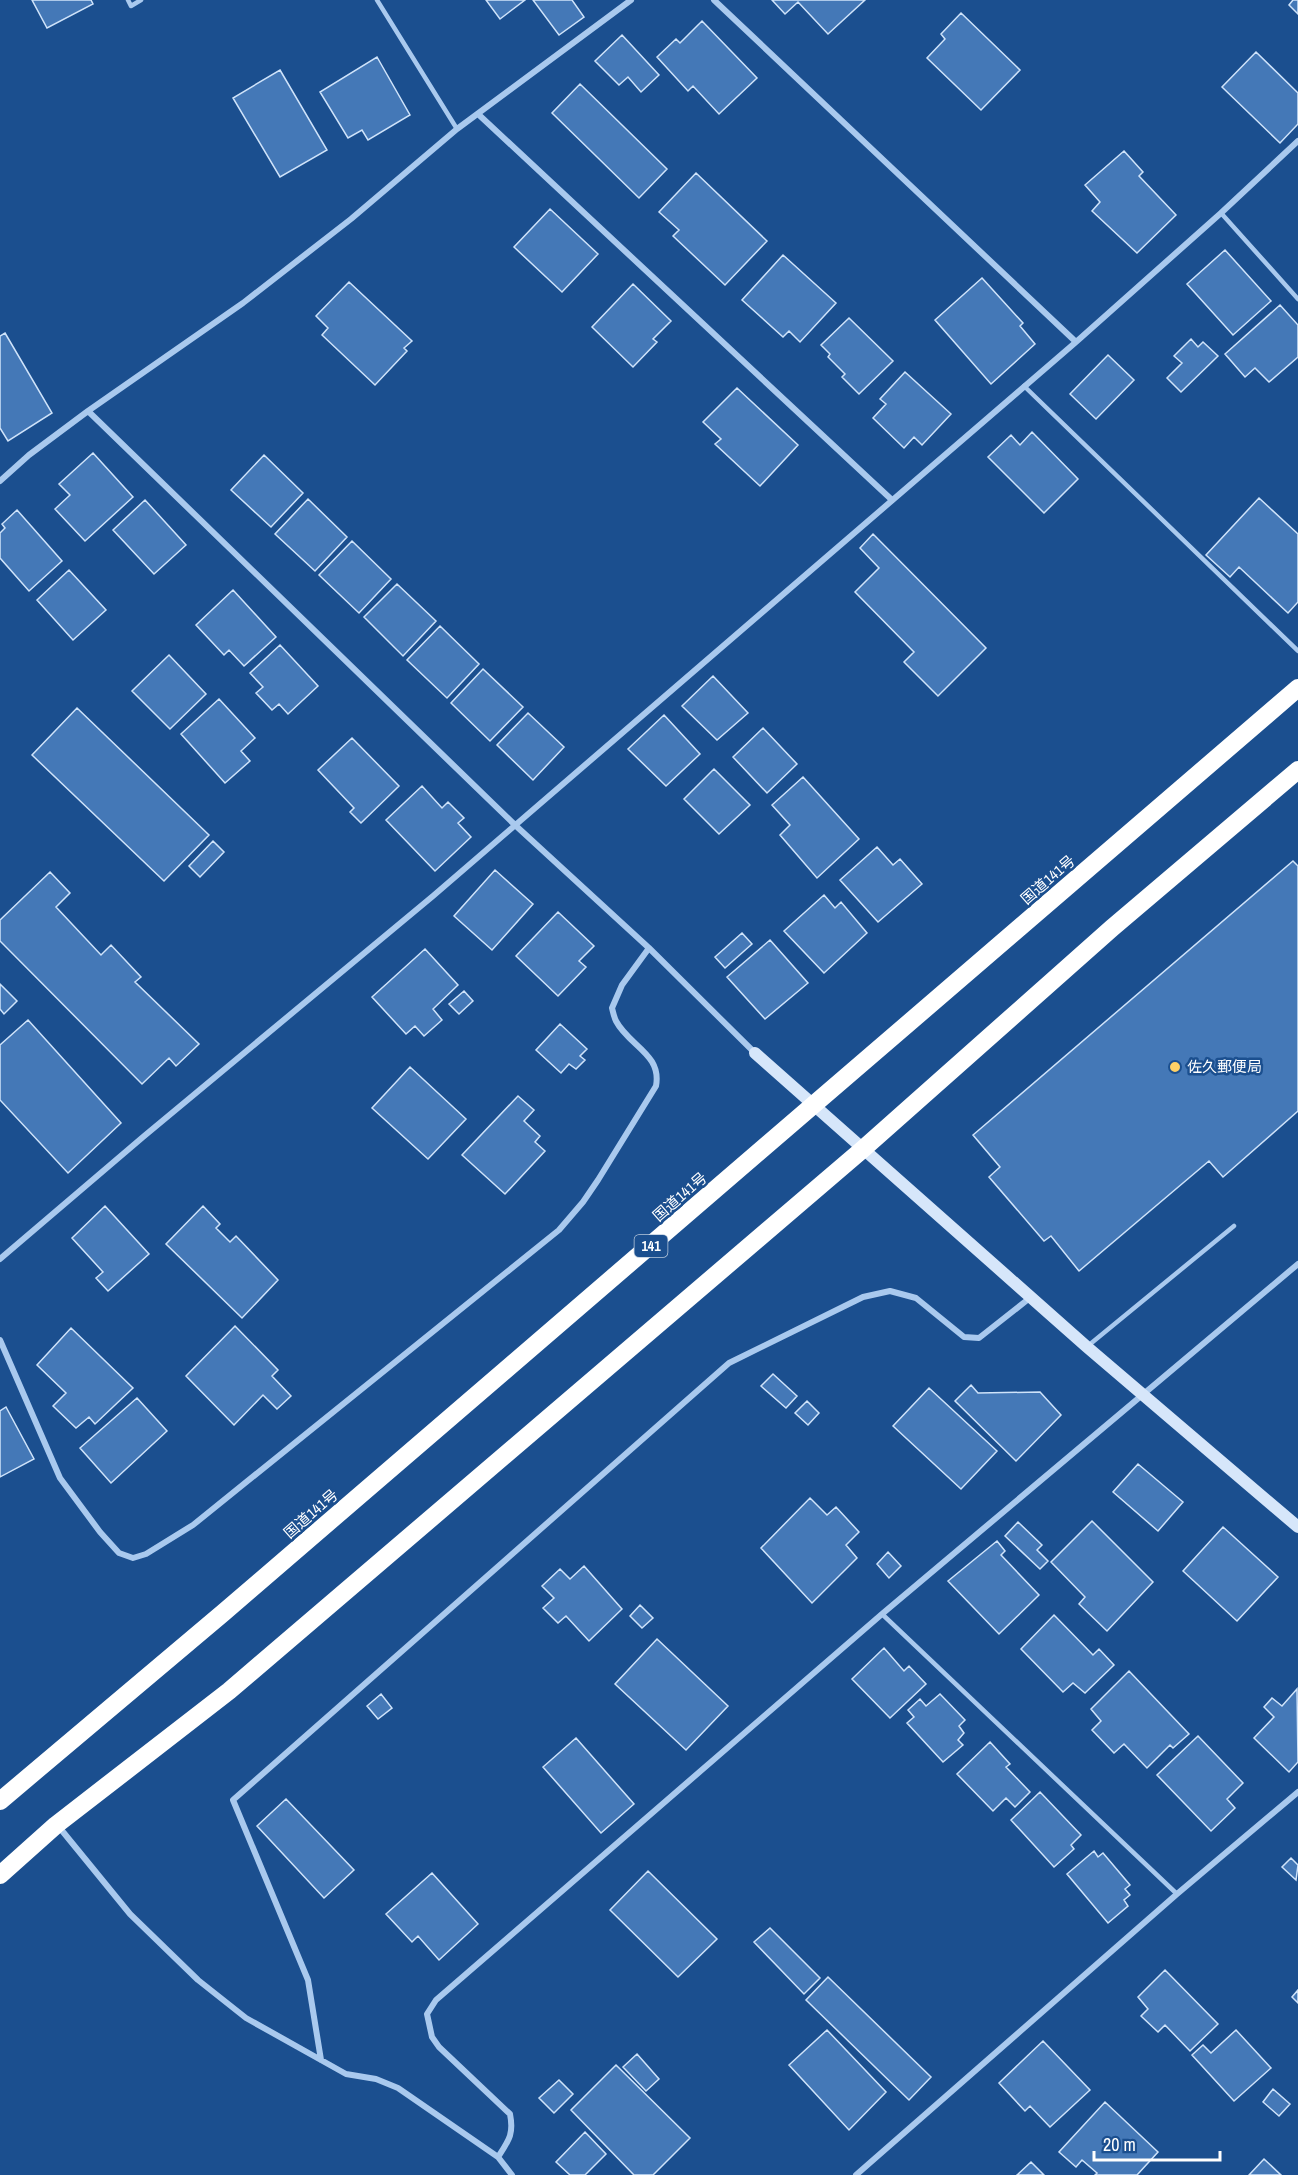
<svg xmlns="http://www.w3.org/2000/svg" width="1298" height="2175" viewBox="0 0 1298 2175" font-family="'Archivo Narrow','Noto Sans JP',sans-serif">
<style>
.building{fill:#4478b7;stroke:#cfe3fa;stroke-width:1.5}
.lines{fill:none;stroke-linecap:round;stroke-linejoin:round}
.lane{stroke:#a9c9ee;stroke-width:4.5}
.street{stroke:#a9c9ee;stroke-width:6}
.secondary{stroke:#d6e6fa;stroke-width:12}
.highway{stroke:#fff;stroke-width:18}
.poi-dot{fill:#ffd166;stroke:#1b4f8f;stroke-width:2}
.labels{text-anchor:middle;stroke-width:5;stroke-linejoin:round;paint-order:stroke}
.shield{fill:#1b4f8f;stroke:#bbcadd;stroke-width:1.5}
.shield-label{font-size:14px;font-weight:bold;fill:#fff}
.street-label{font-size:15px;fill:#fff;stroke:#1b4f8f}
.poi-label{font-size:15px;fill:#fff;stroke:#1b4f8f;text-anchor:start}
</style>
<rect width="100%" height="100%" fill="#1b4f8f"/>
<path class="building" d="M 32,0 L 91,0 L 93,4 L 47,28 Z
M 486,0 L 525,0 L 500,19 Z
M 533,0 L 572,0 L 584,17 L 559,35 Z
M 772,0 L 865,0 L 828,34 L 798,2 L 785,14 Z
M 1293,0 L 1298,0 L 1298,14 L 1289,5 Z
M 961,13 L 1020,70 L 981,110 L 927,58 L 945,39 L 941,34 Z
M 702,21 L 757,78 L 719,114 L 693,86 L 688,91 L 657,57 L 676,39 L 680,43 Z
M 622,35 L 659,75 L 641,92 L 628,77 L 619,85 L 595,61 Z
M 1256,52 L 1298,93 L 1298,124 L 1280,143 L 1222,87 Z
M 377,57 L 410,115 L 368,140 L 362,130 L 348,138 L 320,92 Z
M 280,70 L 327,150 L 280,177 L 233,98 Z
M 580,84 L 667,169 L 639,198 L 552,113 Z
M 1124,151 L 1143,172 L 1139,176 L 1176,215 L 1137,253 L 1092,211 L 1100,202 L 1085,185 Z
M 696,173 L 767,241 L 725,285 L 673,236 L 679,230 L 659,212 Z
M 550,209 L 598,254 L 562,292 L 514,247 Z
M 1225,250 L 1271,301 L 1233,335 L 1187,284 Z
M 783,255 L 836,303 L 800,342 L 789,331 L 783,337 L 742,300 Z
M 982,278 L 1023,323 L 1020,326 L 1035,344 L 991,384 L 935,320 Z
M 349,282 L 412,341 L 404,348 L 407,351 L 375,385 L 322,335 L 328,328 L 316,316 Z
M 633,284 L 671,321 L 653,339 L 657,342 L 633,367 L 592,327 Z
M 1280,305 L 1298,325 L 1298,357 L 1269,382 L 1255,368 L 1245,377 L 1225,354 Z
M 849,318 L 893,361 L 859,394 L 842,377 L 845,374 L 828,357 L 830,354 L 821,345 Z
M 5,333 L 52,413 L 8,441 L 0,428 L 0,336 Z
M 1191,339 L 1198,347 L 1203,342 L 1218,356 L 1181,392 L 1167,378 L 1182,363 L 1174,356 Z
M 1108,355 L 1134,380 L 1096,419 L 1070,394 Z
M 905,372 L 951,414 L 922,445 L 914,437 L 904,448 L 873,418 L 886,404 L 880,399 Z
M 737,388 L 798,445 L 760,486 L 715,444 L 721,439 L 703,422 Z
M 1032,432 L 1078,479 L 1044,513 L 988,457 L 1011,435 L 1020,445 Z
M 93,453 L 133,497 L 85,541 L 55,509 L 70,495 L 59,484 Z
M 264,455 L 303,493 L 271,527 L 231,490 Z
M 1259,498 L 1298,534 L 1298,602 L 1288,613 L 1239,567 L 1230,577 L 1206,555 Z
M 308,499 L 347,537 L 315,571 L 275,534 Z
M 145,500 L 186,545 L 154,574 L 113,530 Z
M 17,510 L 62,561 L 29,591 L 0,558 L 0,533 L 5,528 L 2,524 Z
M 873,534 L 986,648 L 938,696 L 904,662 L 914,652 L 855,592 L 879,568 L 860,548 Z
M 352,541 L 391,579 L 359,613 L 319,575 Z
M 69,570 L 106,610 L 73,640 L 37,600 Z
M 397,584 L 436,621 L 403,656 L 364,617 Z
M 233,590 L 276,637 L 244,666 L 229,650 L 224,655 L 196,625 Z
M 440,626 L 479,664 L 447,698 L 407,660 Z
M 280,645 L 318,686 L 288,714 L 279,704 L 272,710 L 256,693 L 263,687 L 250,673 Z
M 169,655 L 206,694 L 170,729 L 132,691 Z
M 483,669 L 523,707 L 490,741 L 451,703 Z
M 713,676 L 748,713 L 717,740 L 682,706 Z
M 219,699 L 255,738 L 241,751 L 250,761 L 225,783 L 181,734 Z
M 77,708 L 209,835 L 164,881 L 32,755 Z
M 528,713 L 564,747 L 533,780 L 497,745 Z
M 664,715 L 700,754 L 666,786 L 628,749 Z
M 763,728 L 797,764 L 767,793 L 733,757 Z
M 352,738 L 399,786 L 361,823 L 350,812 L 354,808 L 318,770 Z
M 714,769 L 750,805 L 719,834 L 684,799 Z
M 803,777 L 859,839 L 817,878 L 780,835 L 790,825 L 772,805 Z
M 422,786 L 442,808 L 448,802 L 464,818 L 458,823 L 471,837 L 435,871 L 386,820 Z
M 213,841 L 224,852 L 200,877 L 189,866 Z
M 877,847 L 893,865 L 900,859 L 922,884 L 878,922 L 840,880 Z
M 1293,861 L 1298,866 L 1298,1111 L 1223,1177 L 1209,1161 L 1079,1271 L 1051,1236 L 1044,1241 L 989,1177 L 1000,1167 L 973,1135 Z
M 495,870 L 533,904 L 492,950 L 454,916 Z
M 50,872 L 70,893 L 56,907 L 101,955 L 111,945 L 141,977 L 135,982 L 199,1044 L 176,1066 L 169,1058 L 142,1084 L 0,941 L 0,920 Z
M 824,895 L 835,908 L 841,902 L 867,933 L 824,973 L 784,931 Z
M 558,912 L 594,946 L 579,961 L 586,967 L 558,996 L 516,956 Z
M 742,933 L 752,944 L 725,968 L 715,957 Z
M 770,940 L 808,983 L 765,1019 L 727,977 Z
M 425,949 L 458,985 L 433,1009 L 442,1020 L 424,1036 L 415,1026 L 406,1034 L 372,997 Z
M 0,984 L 17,1001 L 4,1014 L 0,1009 Z
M 464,991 L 473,1001 L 459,1014 L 449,1004 Z
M 28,1020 L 121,1123 L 68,1173 L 0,1100 L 0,1045 Z
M 560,1024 L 587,1049 L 580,1056 L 585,1060 L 576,1069 L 569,1064 L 561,1073 L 536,1050 Z
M 410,1067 L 466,1119 L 428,1159 L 372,1108 Z
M 518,1096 L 534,1110 L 524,1121 L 540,1136 L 535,1142 L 545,1151 L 505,1194 L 462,1155 Z
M 105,1206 L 149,1254 L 108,1291 L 96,1278 L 103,1272 L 72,1238 Z
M 203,1206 L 220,1224 L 216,1228 L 230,1242 L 236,1236 L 278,1280 L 242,1318 L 166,1244 Z
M 235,1326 L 278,1370 L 272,1376 L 291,1396 L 277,1409 L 263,1395 L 234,1425 L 186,1376 Z
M 71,1328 L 133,1388 L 95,1424 L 89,1417 L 76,1428 L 53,1406 L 66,1393 L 37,1365 Z
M 773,1374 L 797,1396 L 786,1408 L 761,1386 Z
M 971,1385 L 978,1393 L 1040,1392 L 1061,1415 L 1016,1461 L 955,1401 Z
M 929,1388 L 997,1451 L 961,1489 L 893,1426 Z
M 137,1398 L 167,1431 L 111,1483 L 80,1448 Z
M 807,1401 L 819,1413 L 808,1425 L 795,1413 Z
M 6,1407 L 34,1459 L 0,1477 L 0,1411 Z
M 1138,1464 L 1183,1502 L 1158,1531 L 1113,1492 Z
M 810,1498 L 827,1515 L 836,1507 L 859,1532 L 846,1545 L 857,1558 L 812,1603 L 761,1548 Z
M 1092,1521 L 1153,1582 L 1107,1631 L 1079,1604 L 1085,1597 L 1051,1562 Z
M 1018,1522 L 1042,1545 L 1037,1550 L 1048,1561 L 1040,1569 L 1005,1536 Z
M 1223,1527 L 1278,1577 L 1237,1621 L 1183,1571 Z
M 997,1541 L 1005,1551 L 1001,1555 L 1039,1595 L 999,1634 L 948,1581 Z
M 888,1552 L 901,1566 L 889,1578 L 877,1564 Z
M 584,1566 L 622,1609 L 589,1641 L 566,1616 L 558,1623 L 543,1608 L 554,1598 L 542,1586 L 560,1569 L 570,1579 Z
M 640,1605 L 653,1618 L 642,1628 L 630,1616 Z
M 1054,1615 L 1093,1655 L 1099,1649 L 1114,1665 L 1085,1693 L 1073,1683 L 1063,1692 L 1021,1649 Z
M 657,1639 L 728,1706 L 686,1750 L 615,1684 Z
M 884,1648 L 904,1671 L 909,1666 L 926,1684 L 890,1718 L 852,1679 Z
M 1129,1671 L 1189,1734 L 1173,1748 L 1170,1745 L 1147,1768 L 1124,1744 L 1114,1753 L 1092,1730 L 1101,1721 L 1091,1709 Z
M 1297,1689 L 1298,1762 L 1289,1772 L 1254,1738 L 1274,1717 L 1264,1707 L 1272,1698 L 1282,1706 Z
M 381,1694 L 392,1708 L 378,1719 L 367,1706 Z
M 940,1694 L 965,1720 L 959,1726 L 964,1733 L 958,1740 L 963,1745 L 943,1762 L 907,1723 L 914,1717 L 908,1710 L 920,1699 L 926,1706 Z
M 1198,1736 L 1243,1783 L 1227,1799 L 1235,1808 L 1211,1831 L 1157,1775 Z
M 576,1738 L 634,1804 L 601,1833 L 543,1767 Z
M 990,1742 L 1010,1764 L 1006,1767 L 1030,1792 L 1015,1807 L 1006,1798 L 993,1811 L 957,1774 Z
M 1040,1792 L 1081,1835 L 1071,1845 L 1074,1849 L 1054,1867 L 1011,1820 Z
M 286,1799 L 354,1870 L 324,1898 L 257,1826 Z
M 1094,1851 L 1098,1857 L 1103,1853 L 1130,1885 L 1125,1889 L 1130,1895 L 1124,1900 L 1128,1906 L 1108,1923 L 1067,1874 Z
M 1291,1858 L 1298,1865 L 1296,1880 L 1282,1867 Z
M 648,1871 L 717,1939 L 678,1977 L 610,1910 Z
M 432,1873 L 478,1924 L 439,1960 L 418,1936 L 412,1942 L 386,1914 Z
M 770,1928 L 820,1978 L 804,1994 L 754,1942 Z
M 1165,1970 L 1218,2024 L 1190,2051 L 1165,2025 L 1158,2032 L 1141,2016 L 1148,2009 L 1138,1997 Z
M 828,1977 L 931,2077 L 909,2100 L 806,2000 Z
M 1298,1990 L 1298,2003 L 1292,1997 Z
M 827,2030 L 886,2092 L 849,2130 L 789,2065 Z
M 1236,2030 L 1271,2068 L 1234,2101 L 1192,2055 L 1203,2045 L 1211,2053 Z
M 1043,2041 L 1090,2090 L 1050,2127 L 1030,2106 L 1025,2111 L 999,2083 Z
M 637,2054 L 659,2079 L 646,2091 L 623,2067 Z
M 616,2065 L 690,2138 L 653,2175 L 634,2175 L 571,2110 Z
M 559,2080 L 573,2094 L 554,2113 L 539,2098 Z
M 1273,2089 L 1290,2104 L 1279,2116 L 1263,2102 Z
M 1105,2102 L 1158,2152 L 1137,2175 L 1095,2175 L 1097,2173 L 1082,2160 L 1076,2167 L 1059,2152 Z
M 585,2132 L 606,2154 L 585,2175 L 570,2175 L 556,2162 Z
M 1264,2159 L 1281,2175 L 1249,2175 Z
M 1031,2162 L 1044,2175 L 1017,2175 Z"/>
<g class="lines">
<path class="lane" d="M 128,0 L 131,6 L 141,0
M 377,0 L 457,129
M 1221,213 L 1298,299
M 1024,386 L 1298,651
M 1089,1345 L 1234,1226
M 882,1614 L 1177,1894"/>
<path class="street" d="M 714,0 L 1076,342
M 478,114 L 892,500
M 88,411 L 515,825 L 649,948 L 755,1053
M 0,481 L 29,455 L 88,411 L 243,303 L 351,219 L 457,129 L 631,0
M 0,1259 L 143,1137 L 433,896 L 1076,342 L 1221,213 L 1298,141
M 0,1340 L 60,1478 L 100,1532 L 119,1553 L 133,1558 L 146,1554 L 193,1525 L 559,1230 L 583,1202 L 598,1180 L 656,1086 C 662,1054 629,1046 616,1021 C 614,1017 613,1012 612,1008 L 622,985 L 649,948
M 59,1827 L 130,1914 L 198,1980 L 246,2018 L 346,2074 L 376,2079 L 398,2088 L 498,2157 L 512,2175
M 321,2060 L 308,1980 L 233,1800 L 729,1363 L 863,1297 L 890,1291 L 916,1298 L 964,1337 L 979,1338 L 1031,1297
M 498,2157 C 509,2140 514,2134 510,2114 L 439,2047 L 432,2037 L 427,2014 L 436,2000 L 882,1614 L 1298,1264
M 856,2175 L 1177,1894 L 1298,1792"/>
<path class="secondary" d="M 755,1053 L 1087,1347 L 1298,1527"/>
<path class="highway" d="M 0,1801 L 223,1613 L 1298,688
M 0,1875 L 56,1825 L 229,1691 L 863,1149 L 1112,928 L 1298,770"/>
</g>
<circle class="poi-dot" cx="1175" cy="1067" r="6"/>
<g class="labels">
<rect class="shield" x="634.5" y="1235" width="33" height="22" rx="4.5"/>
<g class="shield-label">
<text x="651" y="1251">141</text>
</g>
<g class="street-label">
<text transform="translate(1048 880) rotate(-41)" y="5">国道141号</text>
<text transform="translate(680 1197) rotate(-41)" y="5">国道141号</text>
<text transform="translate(311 1514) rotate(-41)" y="5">国道141号</text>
</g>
<g class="poi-label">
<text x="1187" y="1072">佐久郵便局</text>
</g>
</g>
<path d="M1094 2151v9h126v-9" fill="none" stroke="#ffffff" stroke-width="3"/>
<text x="1103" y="2151" font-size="18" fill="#ffffff" stroke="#1b4f8f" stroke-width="4.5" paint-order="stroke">20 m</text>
</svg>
